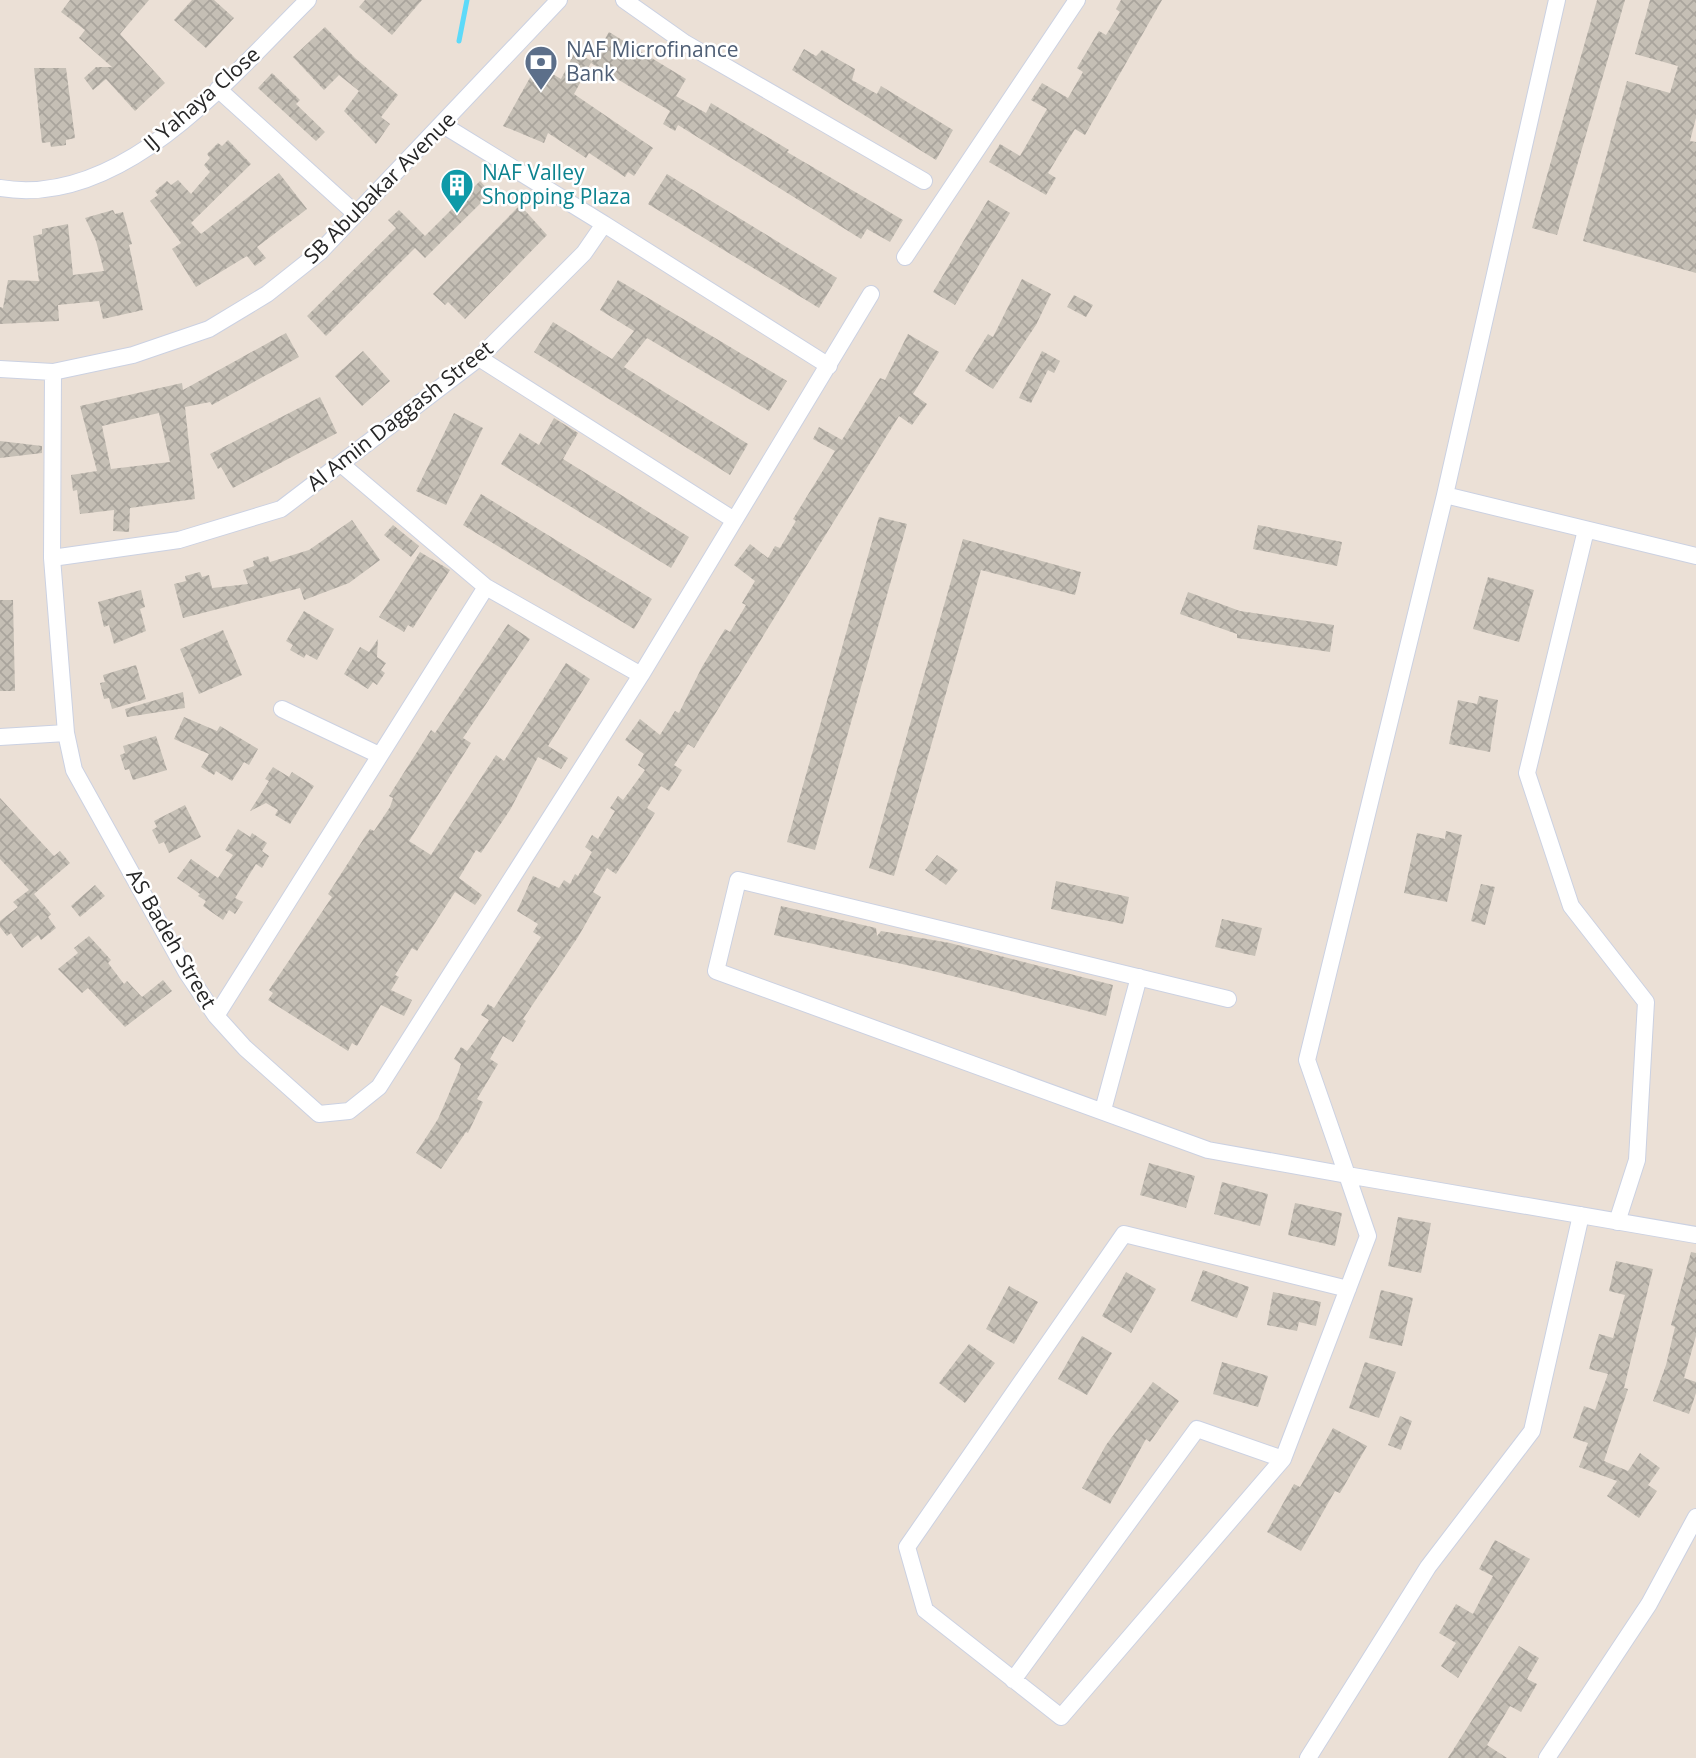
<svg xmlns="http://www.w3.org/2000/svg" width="1696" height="1758" viewBox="0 0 1696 1758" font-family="'Open Sans',sans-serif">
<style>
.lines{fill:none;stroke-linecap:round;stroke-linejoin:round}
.stream{stroke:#5ddaf9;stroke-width:5}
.building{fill:url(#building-cross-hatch);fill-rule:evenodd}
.street-casing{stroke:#cbd1e2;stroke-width:18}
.street{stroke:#fff;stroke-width:16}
.labels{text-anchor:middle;stroke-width:5;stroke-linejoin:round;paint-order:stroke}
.service-label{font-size:21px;fill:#4e5e75;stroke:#fff;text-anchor:start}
.street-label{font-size:21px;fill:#262626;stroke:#fff}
.culture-label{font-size:21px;fill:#0d838f;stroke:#fff;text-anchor:start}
</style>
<defs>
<pattern id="building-cross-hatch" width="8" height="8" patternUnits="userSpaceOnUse" patternTransform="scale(1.75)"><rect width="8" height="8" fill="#c5bfb5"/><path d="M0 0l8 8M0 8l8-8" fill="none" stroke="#a9a49c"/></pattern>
</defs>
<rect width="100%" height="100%" fill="#ebe0d6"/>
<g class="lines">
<path class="stream" d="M 459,41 L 467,0"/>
</g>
<path class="building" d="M 70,0 L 149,0 L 120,34 L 165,83 L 135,111 L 106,79 L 93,90 L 84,78 L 96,67 L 112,67 L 79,38 L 85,30 L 61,12 Z
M 192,0 L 214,0 L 234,18 L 206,48 L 174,20 Z
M 365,0 L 422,0 L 392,35 L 359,7 Z
M 1121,0 L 1162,0 L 1085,135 L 1075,129 L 1048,173 L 1056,178 L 1046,195 L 989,162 L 1000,144 L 1020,156 L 1047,109 L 1031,100 L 1042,83 L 1068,98 L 1083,72 L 1077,68 L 1099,31 L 1106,35 L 1120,12 L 1116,9 Z
M 1597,0 L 1625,0 L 1557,235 L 1532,228 Z
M 1650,0 L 1696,0 L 1696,118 L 1690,141 L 1696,142 L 1696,273 L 1583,241 L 1627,81 L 1670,93 L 1678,66 L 1635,54 Z
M 325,27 L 355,58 L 398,95 L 381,117 L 390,124 L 376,144 L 344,111 L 359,91 L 339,75 L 324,90 L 293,57 Z
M 609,32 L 686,79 L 676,96 L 706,113 L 711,103 L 789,150 L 787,152 L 903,220 L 890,242 L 867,229 L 861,239 L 678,125 L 675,131 L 663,124 L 670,111 L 591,63 Z
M 804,49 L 816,56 L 822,50 L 855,69 L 852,80 L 877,94 L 881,86 L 953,130 L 936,160 L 792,70 Z
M 575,52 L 592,61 L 574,94 L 653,148 L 634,176 L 628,172 L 625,177 L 589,153 L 586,158 L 548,133 L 544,143 L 503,126 L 537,65 L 561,79 Z
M 34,68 L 66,68 L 75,138 L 66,140 L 66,145 L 51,147 L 50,142 L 42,143 Z
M 272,73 L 300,100 L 296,104 L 325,132 L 316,141 L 258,88 Z
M 228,140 L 251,164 L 191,223 L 201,234 L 279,173 L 307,209 L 257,247 L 266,258 L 255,266 L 247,256 L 196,287 L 172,249 L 181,243 L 150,201 L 158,195 L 155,191 L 167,181 L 171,185 L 178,180 L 191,194 L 210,172 L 204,165 L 210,158 L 207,154 L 218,143 L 222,146 Z
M 667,174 L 837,278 L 819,308 L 648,204 Z
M 480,181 L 491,193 L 425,258 L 415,248 L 326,336 L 307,316 L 396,228 L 388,220 L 399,210 L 425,236 Z
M 988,200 L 1010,213 L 955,305 L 933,292 Z
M 520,205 L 547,235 L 465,319 L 448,302 L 445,305 L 433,294 Z
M 113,210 L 115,214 L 123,212 L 132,244 L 129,245 L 143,310 L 103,319 L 99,301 L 58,305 L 59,321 L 0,324 L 0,307 L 3,308 L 8,280 L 39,281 L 33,236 L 42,234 L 42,229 L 68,224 L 73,275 L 104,271 L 96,241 L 85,218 Z
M 1022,279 L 1051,294 L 1036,325 L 993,389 L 965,371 L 988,334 L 993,337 Z
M 618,280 L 787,381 L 769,411 L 647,338 L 624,367 L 748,444 L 730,475 L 534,352 L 553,322 L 612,359 L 634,331 L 600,310 Z
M 1074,295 L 1093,305 L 1086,317 L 1067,307 Z
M 286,333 L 299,357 L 212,405 L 210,402 L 185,407 L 195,499 L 130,508 L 129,532 L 113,531 L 114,510 L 80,514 L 77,490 L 73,491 L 71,475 L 97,471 L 80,406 L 182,383 L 183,390 ZM 159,413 L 170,462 L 111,469 L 102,426 Z
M 908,334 L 939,352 L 913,394 L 927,404 L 912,425 L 899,416 L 694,748 L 688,744 L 674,765 L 682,770 L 669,791 L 661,786 L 647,808 L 655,813 L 642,834 L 616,874 L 607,868 L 593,892 L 601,897 L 578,937 L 523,1019 L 526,1021 L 513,1042 L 503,1036 L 490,1059 L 498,1064 L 477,1099 L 483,1102 L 468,1133 L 466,1132 L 441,1169 L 416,1153 L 438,1119 L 458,1073 L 461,1064 L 454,1059 L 461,1047 L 467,1051 L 474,1042 L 489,1020 L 481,1015 L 488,1004 L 494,1008 L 541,937 L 533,932 L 538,924 L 517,911 L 533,876 L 559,888 L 564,880 L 570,884 L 575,874 L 578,876 L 592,852 L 585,847 L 592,835 L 598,839 L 615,811 L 610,808 L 618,796 L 623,800 L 645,770 L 638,765 L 644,754 L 625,740 L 640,719 L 660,735 L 675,711 L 679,713 L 702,667 L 725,629 L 730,632 L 746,605 L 742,603 L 755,581 L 734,565 L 750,544 L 768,558 L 775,546 L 780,548 L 796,521 L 793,519 L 835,451 L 813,439 L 819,427 L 842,440 L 880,378 L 885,380 Z
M 363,351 L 390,381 L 362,406 L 335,376 Z
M 1042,351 L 1060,361 L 1054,373 L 1048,370 L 1031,403 L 1019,398 Z
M 320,397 L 337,433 L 233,488 L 221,467 L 218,469 L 210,454 Z
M 454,413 L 483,428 L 446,505 L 416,491 Z
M 554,418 L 578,433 L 563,459 L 689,537 L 671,568 L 501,464 L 520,433 L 539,445 Z
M 0,441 L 42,446 L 42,453 L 0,458 Z
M 481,494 L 652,599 L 634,629 L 463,525 Z
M 879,517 L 907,524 L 815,850 L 787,842 Z
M 352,520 L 380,560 L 349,583 L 304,600 L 300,588 L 183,618 L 174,584 L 186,581 L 185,576 L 200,572 L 202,577 L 209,575 L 212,588 L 248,584 L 243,570 L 254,566 L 253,561 L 268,556 L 270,562 L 309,550 Z
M 393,525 L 419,546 L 411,557 L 384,535 Z
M 1258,525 L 1342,542 L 1337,566 L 1253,549 Z
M 963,539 L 1081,572 L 1075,595 L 981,570 L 894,876 L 869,868 Z
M 420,552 L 450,570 L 413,628 L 408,625 L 404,632 L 379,617 Z
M 1488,577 L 1534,590 L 1519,642 L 1473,629 Z
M 141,590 L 145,607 L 140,609 L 146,631 L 114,644 L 109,625 L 104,627 L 98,602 Z
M 1188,592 L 1240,611 L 1334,625 L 1330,652 L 1237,638 L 1237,634 L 1180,614 Z
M 0,600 L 13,600 L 15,691 L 0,691 Z
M 304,611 L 334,629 L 317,660 L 306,654 L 304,658 L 290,650 L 293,645 L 286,641 Z
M 508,624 L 530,639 L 463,738 L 471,743 L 409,841 L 431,855 L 496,755 L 504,761 L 566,663 L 590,679 L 548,746 L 568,758 L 561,769 L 538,757 L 510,810 L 481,853 L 476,850 L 459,878 L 482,895 L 475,905 L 455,892 L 417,951 L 412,948 L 395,975 L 399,977 L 391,990 L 412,1000 L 404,1016 L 381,1005 L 357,1046 L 352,1043 L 348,1051 L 268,1000 L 273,993 L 269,990 L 332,897 L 328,894 L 370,829 L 374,831 L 390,807 L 393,798 L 389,796 L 431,730 L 435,733 Z
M 223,630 L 242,675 L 199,694 L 180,649 Z
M 378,639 L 377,657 L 386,663 L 381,670 L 385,673 L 377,685 L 373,682 L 368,689 L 344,674 L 360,647 L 369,652 Z
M 136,665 L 146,699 L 112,709 L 109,698 L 104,699 L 100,683 L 105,682 L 103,675 Z
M 183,692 L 185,708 L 127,717 L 125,709 Z
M 1479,696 L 1498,700 L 1490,752 L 1449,744 L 1458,700 L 1477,704 Z
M 184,717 L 217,731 L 220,726 L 258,749 L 249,765 L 244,762 L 232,781 L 216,771 L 214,775 L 201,767 L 209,754 L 174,739 Z
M 156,736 L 167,770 L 133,780 L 129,769 L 125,770 L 120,755 L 125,753 L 123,746 Z
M 273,767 L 289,777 L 292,772 L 314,786 L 290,824 L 275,815 L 278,810 L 266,803 L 250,811 L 269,781 L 265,779 Z
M 0,798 L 54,856 L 60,851 L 70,863 L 34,894 L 51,914 L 48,917 L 56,928 L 41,940 L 38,935 L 22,948 L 11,933 L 7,936 L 0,927 L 0,921 L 18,907 L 13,902 L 29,890 L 0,859 Z
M 185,805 L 201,837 L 169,853 L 164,842 L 159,844 L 152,830 L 157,827 L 154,821 Z
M 238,829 L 250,837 L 252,833 L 267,843 L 262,851 L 269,856 L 262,868 L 256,864 L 235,898 L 243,902 L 235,914 L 229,910 L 223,920 L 203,906 L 206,901 L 198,896 L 200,894 L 177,878 L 191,859 L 218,878 L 233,855 L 225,850 Z
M 1446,831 L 1462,835 L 1447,902 L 1404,893 L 1417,833 L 1445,839 Z
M 937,855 L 958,870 L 946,885 L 925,870 Z
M 1056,881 L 1129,897 L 1123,924 L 1051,909 Z
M 1481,884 L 1495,887 L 1485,925 L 1471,921 Z
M 95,885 L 105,896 L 80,917 L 71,906 Z
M 781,906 L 876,928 L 877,936 L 881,931 L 950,943 L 1113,985 L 1106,1016 L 933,971 L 774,935 Z
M 1222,919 L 1262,928 L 1255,956 L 1215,947 Z
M 89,936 L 111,960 L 108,963 L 124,984 L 127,981 L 142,997 L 163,980 L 172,991 L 125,1027 L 88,988 L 82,993 L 58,969 L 78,953 L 74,948 Z
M 1149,1163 L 1195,1176 L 1186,1208 L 1140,1195 Z
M 1222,1182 L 1268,1194 L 1260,1226 L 1214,1214 Z
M 1295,1203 L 1342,1213 L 1335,1246 L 1288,1235 Z
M 1398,1217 L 1431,1223 L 1421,1273 L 1388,1266 Z
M 1691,1252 L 1696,1253 L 1696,1336 L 1684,1378 L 1696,1382 L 1696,1393 L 1689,1414 L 1653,1401 L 1666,1365 L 1675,1327 L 1671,1325 Z
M 1616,1261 L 1653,1269 L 1624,1388 L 1628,1389 L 1604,1461 L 1628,1471 L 1640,1453 L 1660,1468 L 1648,1485 L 1657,1491 L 1639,1518 L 1607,1496 L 1617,1481 L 1579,1467 L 1588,1443 L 1573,1438 L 1584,1406 L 1595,1410 L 1608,1374 L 1589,1369 L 1599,1334 L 1613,1338 L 1625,1295 L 1609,1291 Z
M 1203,1270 L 1249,1287 L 1237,1318 L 1191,1301 Z
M 1126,1272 L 1156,1289 L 1131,1333 L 1102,1316 Z
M 1009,1286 L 1038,1302 L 1014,1344 L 986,1329 Z
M 1381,1290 L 1413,1298 L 1402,1346 L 1369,1338 Z
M 1273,1292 L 1321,1302 L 1316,1326 L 1299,1322 L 1297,1331 L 1267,1325 Z
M 1082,1336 L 1112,1353 L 1087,1395 L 1058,1379 Z
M 969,1344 L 995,1363 L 965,1403 L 939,1383 Z
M 1222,1362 L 1268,1376 L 1258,1407 L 1213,1394 Z
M 1365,1362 L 1396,1372 L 1379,1418 L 1349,1408 Z
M 1153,1382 L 1179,1401 L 1150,1442 L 1146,1439 L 1110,1504 L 1082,1488 L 1106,1445 Z
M 1400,1416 L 1412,1421 L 1401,1450 L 1388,1445 Z
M 1333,1428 L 1367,1446 L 1340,1493 L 1335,1491 L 1301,1551 L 1267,1532 L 1294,1484 L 1300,1487 Z
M 1495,1540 L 1530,1559 L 1458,1678 L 1441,1666 L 1456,1643 L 1439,1633 L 1456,1604 L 1473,1614 L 1493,1576 L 1479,1569 Z
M 1519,1646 L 1539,1658 L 1527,1679 L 1537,1684 L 1521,1712 L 1510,1706 L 1487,1745 L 1507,1758 L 1448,1758 Z"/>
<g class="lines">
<defs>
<path id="street" d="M 624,0 L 685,43 L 924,181
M 1557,0 L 1445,495 L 1307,1060 L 1347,1175 L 1696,1235
M 218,89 L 356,214
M 0,188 C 123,209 230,77 308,0
M 604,224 L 829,366
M 905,257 L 1077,0
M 479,358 L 734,520
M 0,369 L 53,372 L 133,355 L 209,329 L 267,294 L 320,252 L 559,0
M 53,372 L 52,558 L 66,733 L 74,770 L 187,973 L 216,1016 L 486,587
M 341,464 L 486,587 L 641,675 L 871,294
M 1445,495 L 1696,556
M 1586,530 L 1527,773 L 1571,906 L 1646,1002 L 1637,1160 L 1617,1222
M 52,558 L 179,540 L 281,509 L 479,358 L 584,253 L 604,224 L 443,125
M 282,709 L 379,755
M 0,737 L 66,733
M 1228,999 L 738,880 L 716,971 L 1208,1150 L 1347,1175 L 1368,1236 L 1283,1459 L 1061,1717 L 925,1610 L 907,1547 L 1124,1234 L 1348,1289
M 216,1016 L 245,1048 L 319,1114 L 349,1111 L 379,1087 L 641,675
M 1103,1110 L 1139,977
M 1013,1680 L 1197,1429 L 1283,1459
M 1308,1758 L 1428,1567 L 1532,1431 L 1581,1215
M 1547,1758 L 1649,1604 L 1696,1517"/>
</defs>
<use href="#street" class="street-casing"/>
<use href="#street" class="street"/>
</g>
<defs>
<symbol id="bank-pin" viewBox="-11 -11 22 30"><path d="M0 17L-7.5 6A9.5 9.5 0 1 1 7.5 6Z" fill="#5c6f8a" stroke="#fff"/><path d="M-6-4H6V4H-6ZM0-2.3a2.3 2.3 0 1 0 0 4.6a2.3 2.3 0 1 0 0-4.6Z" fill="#fff"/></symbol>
<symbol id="building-pin" viewBox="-11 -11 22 30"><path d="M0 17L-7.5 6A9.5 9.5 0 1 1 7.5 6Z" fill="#0f9aa8" stroke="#fff"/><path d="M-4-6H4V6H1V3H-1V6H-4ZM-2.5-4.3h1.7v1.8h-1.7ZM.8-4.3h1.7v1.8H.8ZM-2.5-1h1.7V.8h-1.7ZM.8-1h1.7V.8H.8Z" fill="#fff"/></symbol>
</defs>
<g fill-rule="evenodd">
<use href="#bank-pin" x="522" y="43" width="38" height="52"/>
<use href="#building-pin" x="438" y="166" width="38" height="52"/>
</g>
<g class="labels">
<g class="service-label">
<text x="566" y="57">NAF Microfinance<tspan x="566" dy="24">Bank</tspan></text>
</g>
<g class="street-label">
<text transform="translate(202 99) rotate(-41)" y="7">IJ Yahaya Close</text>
<text transform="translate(380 188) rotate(-45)" y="7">SB Abubakar Avenue</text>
<text transform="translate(400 416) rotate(-38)" y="7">Al Amin Daggash Street</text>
<text transform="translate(171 939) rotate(60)" y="7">AS Badeh Street</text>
</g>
<g class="culture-label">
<text x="482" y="180">NAF Valley<tspan x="482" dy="24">Shopping Plaza</tspan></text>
</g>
</g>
</svg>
